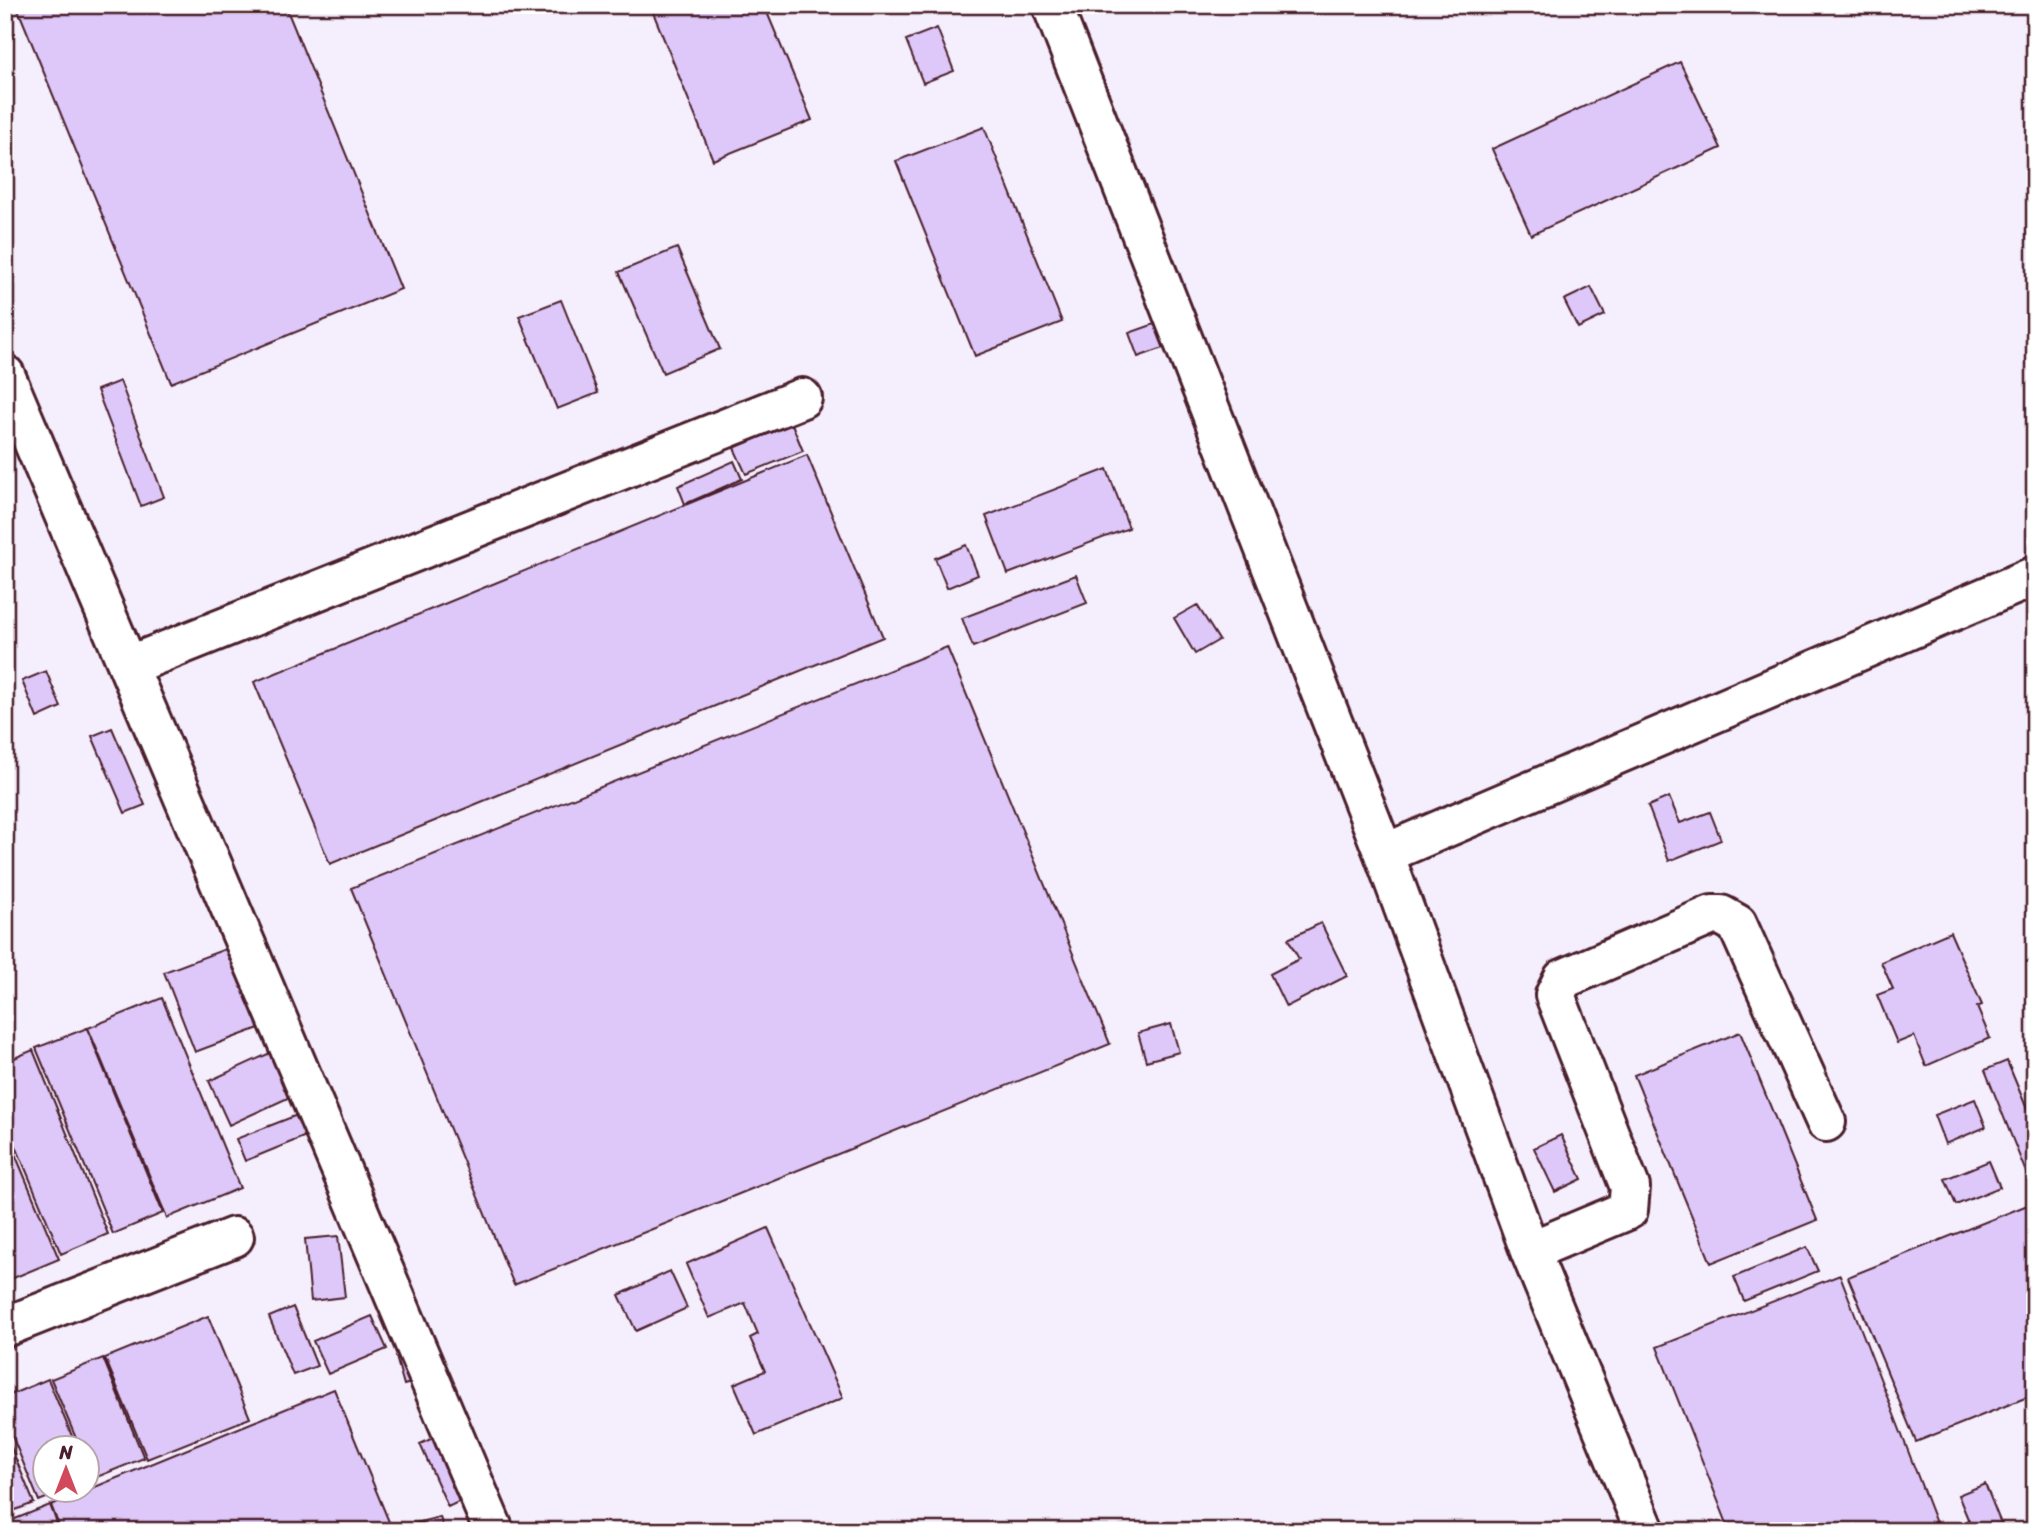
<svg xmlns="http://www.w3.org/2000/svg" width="2040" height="1536" viewBox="0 0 2040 1536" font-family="Sriracha,sans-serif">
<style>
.built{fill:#f5eefd;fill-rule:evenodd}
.building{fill:#ddc8f9;stroke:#4a1f2b;stroke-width:2}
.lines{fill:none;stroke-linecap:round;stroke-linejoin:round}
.minor-casing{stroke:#4a1f2b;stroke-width:44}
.minor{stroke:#fff;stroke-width:38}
</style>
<rect width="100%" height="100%" fill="#fff"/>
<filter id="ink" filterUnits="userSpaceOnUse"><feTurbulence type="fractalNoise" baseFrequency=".0143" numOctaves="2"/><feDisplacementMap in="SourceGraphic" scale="14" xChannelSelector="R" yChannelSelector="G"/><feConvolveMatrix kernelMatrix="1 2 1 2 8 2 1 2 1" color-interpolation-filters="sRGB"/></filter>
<g filter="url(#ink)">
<path class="built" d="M 5,5 L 2035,5 L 2035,1531 L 5,1531 ZM 46,1448 L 88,1448 L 88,1490 L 46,1490 Z"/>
<path class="building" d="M 22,5 L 285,5 L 401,289 L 171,383 L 17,7 Z
M 650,5 L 764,5 L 812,120 L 713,160 Z
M 937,28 L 954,71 L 923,83 L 906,40 Z
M 1680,62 L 1721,148 L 1531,235 L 1492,149 Z
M 984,127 L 1062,322 L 975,356 L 896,161 Z
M 677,248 L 720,349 L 663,373 L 619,272 Z
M 1591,287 L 1605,315 L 1578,328 L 1564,300 Z
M 561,300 L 598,393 L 557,409 L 519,316 Z
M 1163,321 L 1172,345 L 1138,357 L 1129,333 Z
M 120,381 L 164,497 L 141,506 L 97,390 Z
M 792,424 L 803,451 L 746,474 L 734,448 Z
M 807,455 L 883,637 L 330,864 L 254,682 Z
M 734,461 L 742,479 L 685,504 L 678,486 Z
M 1107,469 L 1129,528 L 1008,574 L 986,516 Z
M 966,545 L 978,575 L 947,588 L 935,558 Z
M 1076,575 L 1087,603 L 973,647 L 962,618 Z
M 1197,605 L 1219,640 L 1195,654 L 1174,618 Z
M 947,647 L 1110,1044 L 514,1285 L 351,888 Z
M 46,671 L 61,707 L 37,718 L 22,681 Z
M 112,728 L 145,805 L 125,813 L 92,736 Z
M 1669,797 L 1680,823 L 1710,812 L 1721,840 L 1669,861 L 1648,806 Z
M 1321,923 L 1347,976 L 1286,1007 L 1270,974 L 1299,959 L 1288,939 Z
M 1950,932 L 1982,1005 L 1977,1007 L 1990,1038 L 1926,1066 L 1914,1036 L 1897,1043 L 1877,995 L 1893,989 L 1881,962 Z
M 236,945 L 267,1025 L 195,1052 L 164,972 Z
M 162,998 L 240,1188 L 167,1218 L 88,1028 Z
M 1171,1024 L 1179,1052 L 1146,1061 L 1138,1033 Z
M 87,1028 L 163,1213 L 113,1234 L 36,1048 Z
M 1740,1032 L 1817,1220 L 1711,1263 L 1634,1075 Z
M 33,1050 L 108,1234 L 61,1254 L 5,1120 L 5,1062 Z
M 270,1053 L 290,1097 L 229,1125 L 209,1081 Z
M 2007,1061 L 2035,1128 L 2035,1172 L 2027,1175 L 1985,1070 Z
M 1975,1099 L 1986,1127 L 1945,1144 L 1934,1115 Z
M 297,1115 L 306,1136 L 245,1161 L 236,1139 Z
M 5,1130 L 59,1259 L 6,1281 L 5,1280 Z
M 1561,1135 L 1582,1179 L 1555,1192 L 1534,1148 Z
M 1989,1161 L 2000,1187 L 1956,1205 L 1945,1179 Z
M 2035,1202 L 2035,1394 L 1916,1442 L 1848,1277 Z
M 768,1228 L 843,1398 L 756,1435 L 734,1384 L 765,1371 L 750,1338 L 758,1334 L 745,1303 L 709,1318 L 686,1264 Z
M 338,1236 L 345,1297 L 311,1301 L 305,1239 Z
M 1807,1247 L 1818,1271 L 1744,1301 L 1734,1277 Z
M 670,1271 L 687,1308 L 636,1331 L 619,1295 Z
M 1840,1275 L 1939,1531 L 1730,1531 L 1657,1347 Z
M 293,1307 L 317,1366 L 293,1375 L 269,1317 Z
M 208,1316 L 250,1418 L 147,1459 L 105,1358 Z
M 372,1316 L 387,1349 L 328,1374 L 313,1341 Z
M 417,1350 L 425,1379 L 404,1385 L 396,1357 Z
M 103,1358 L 144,1458 L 92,1479 L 88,1467 L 88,1448 L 80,1448 L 51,1379 Z
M 48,1379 L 77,1448 L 46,1448 L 46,1490 L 66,1490 L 39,1501 L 5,1419 L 5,1397 Z
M 334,1389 L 392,1529 L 61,1531 L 51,1505 Z
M 446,1432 L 475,1494 L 448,1507 L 420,1444 Z
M 5,1433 L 34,1503 L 5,1514 Z
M 1985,1484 L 2004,1531 L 1973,1531 L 1958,1495 Z
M 50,1505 L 60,1531 L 5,1531 L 5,1523 Z
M 440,1517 L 444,1531 L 393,1531 L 392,1529 Z"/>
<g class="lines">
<defs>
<path id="minor" d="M 1052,5 L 1384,854 L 1530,1251 L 1645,1531
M 5,375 L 494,1531
M 128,666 L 802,398
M 1384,854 L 2035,576
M 1530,1251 L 1628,1210 L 1630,1187 L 1555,995 L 1563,979 L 1712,915 L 1721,915 L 1737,924 L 1826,1122
M 5,1327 L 234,1237"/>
</defs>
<use href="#minor" class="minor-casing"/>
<use href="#minor" class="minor"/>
</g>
</g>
<rect width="2040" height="1536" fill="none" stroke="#fff" stroke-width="28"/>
<rect x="14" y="14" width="2012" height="1508" fill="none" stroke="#4a1f2b" stroke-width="2.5" filter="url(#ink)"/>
<g transform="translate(66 1469)"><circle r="33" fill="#ffffff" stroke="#b7a5aa" stroke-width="2"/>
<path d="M0-5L12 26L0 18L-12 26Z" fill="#d1495b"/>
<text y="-10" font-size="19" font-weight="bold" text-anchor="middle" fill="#4a1f2b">N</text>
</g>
</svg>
